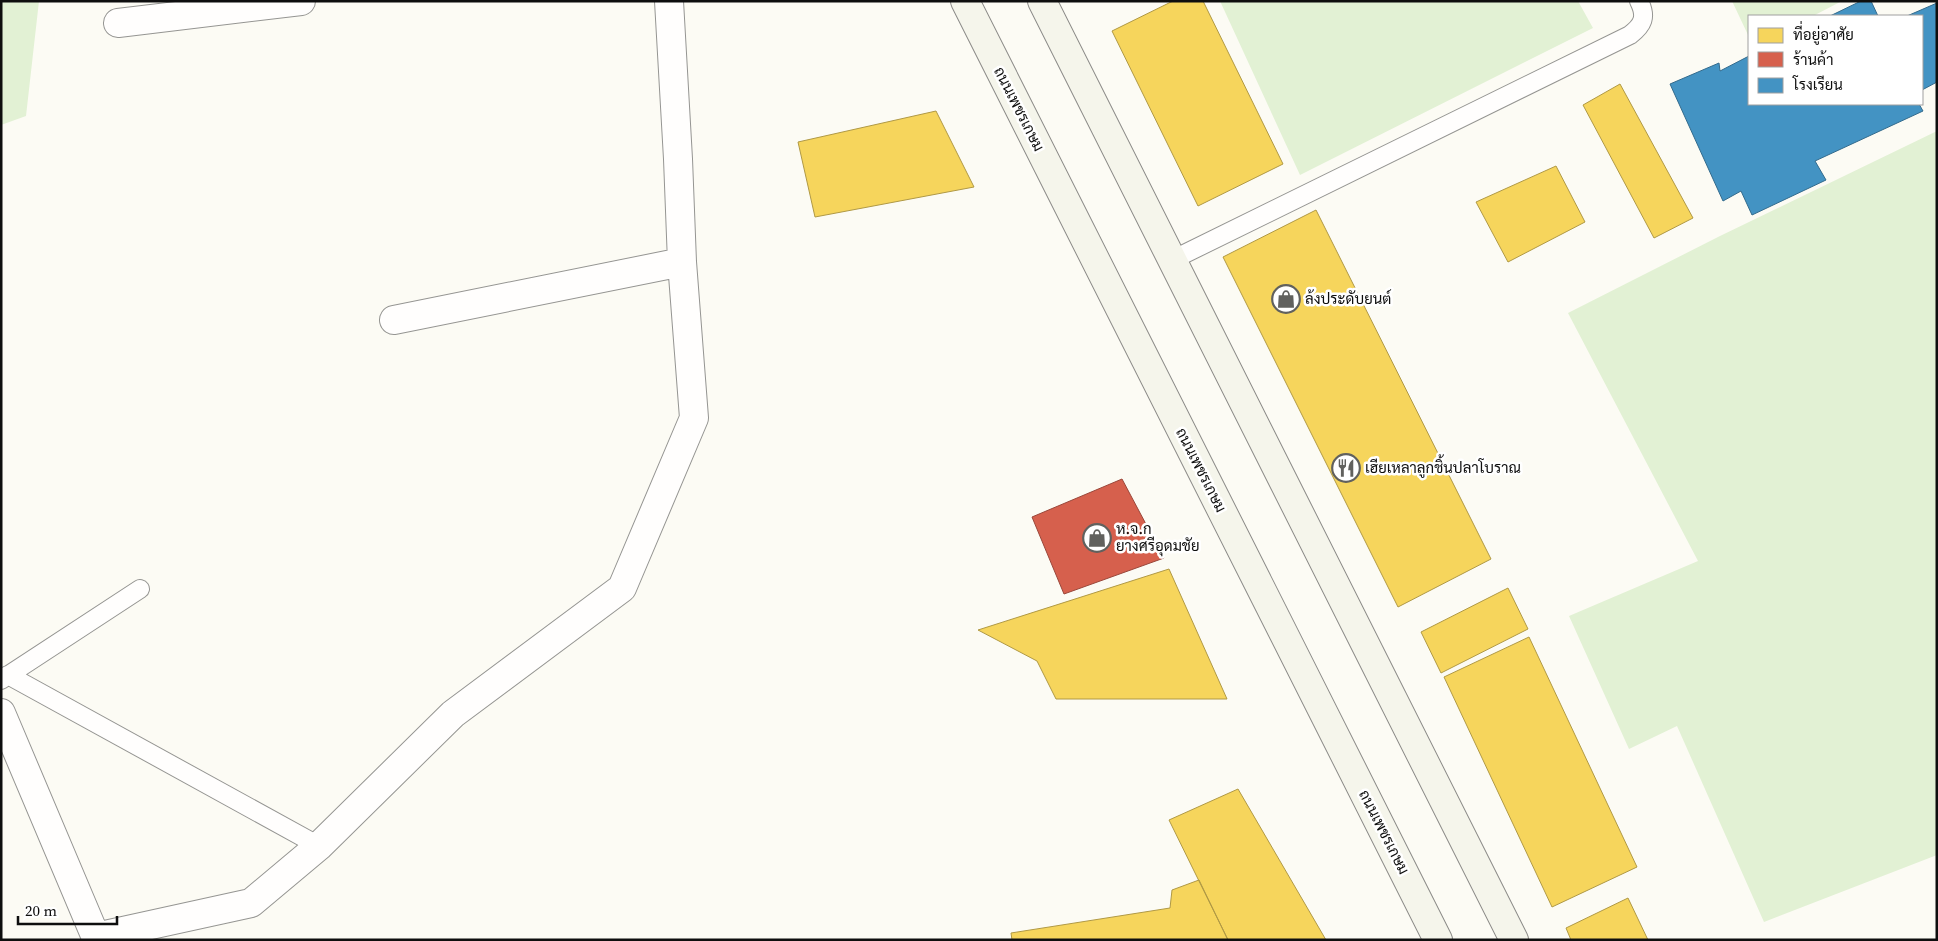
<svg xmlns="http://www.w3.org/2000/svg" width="1938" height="941" viewBox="0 0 1938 941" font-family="'Source Serif 4',Sarabun,serif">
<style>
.green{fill:#e2f1d4}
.homes{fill:#f6d55c;stroke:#b09945}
.shops{fill:#d6604d;stroke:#9a473a}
.schools{fill:#4393c3;stroke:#336b8d}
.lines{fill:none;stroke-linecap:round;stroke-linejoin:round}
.lane-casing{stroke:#959592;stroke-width:20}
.street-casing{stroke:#959592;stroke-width:30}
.secondary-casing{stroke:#8c8b88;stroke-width:30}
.lane{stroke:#fffefd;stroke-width:18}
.street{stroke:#fffefd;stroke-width:28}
.secondary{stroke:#f5f5eb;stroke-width:28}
.labels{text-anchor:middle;stroke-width:5;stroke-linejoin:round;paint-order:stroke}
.street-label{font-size:15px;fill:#0e0e0e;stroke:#fff}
.poi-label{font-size:15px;fill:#0e0e0e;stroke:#fff;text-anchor:start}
</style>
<rect width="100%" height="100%" fill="#fcfbf4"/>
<path class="green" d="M 1,1 L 39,1 L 26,116 L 1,125 Z
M 1220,1 L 1578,1 L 1593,28 L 1300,175 Z
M 1732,1 L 1842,1 L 1813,16 L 1749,16 L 1749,37 Z
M 1937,131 L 1937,855 L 1764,922 L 1677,726 L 1629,749 L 1569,616 L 1698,561 L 1568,313 L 1720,236 Z"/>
<path class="homes" d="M 1173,1 L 1203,1 L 1283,164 L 1198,206 L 1112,31 Z
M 1620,84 L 1693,218 L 1654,238 L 1583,105 Z
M 936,111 L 974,187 L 815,217 L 798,142 Z
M 1556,166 L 1585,222 L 1508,262 L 1476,202 Z
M 1316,210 L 1491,559 L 1398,607 L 1223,257 Z
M 1169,569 L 1227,699 L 1056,699 L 1037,661 L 978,630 Z
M 1508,588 L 1528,629 L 1441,673 L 1421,632 Z
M 1529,637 L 1637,867 L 1552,907 L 1444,677 Z
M 1238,789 L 1326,940 L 1228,940 L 1169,820 Z
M 1199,880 L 1228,940 L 1012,940 L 1011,933 L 1170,908 L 1172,890 Z
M 1628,898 L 1648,940 L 1571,940 L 1566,928 Z"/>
<path class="shops" d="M 1122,479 L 1164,558 L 1064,594 L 1032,517 Z"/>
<path class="schools" d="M 1861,1 L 1871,1 L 1878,16 L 1830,16 Z
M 1937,3 L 1937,82 L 1922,90 L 1922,16 L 1907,16 Z
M 1749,56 L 1749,104 L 1919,104 L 1923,111 L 1815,161 L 1826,180 L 1752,215 L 1741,191 L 1723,201 L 1670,84 L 1719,63 L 1720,71 Z"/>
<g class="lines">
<defs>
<path id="lane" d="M 1172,260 L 1630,35 C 1643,25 1647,17 1639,1
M 8,675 L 319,846
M 1,680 L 140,589"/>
<path id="street" d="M 118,23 L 301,1
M 394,320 L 682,262
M 1,713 L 97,940
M 96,937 L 251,903 L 319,846 L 453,714 L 622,588 L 694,418 L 682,262 L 678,159 L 669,1"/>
<path id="secondary" d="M 965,1 L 1438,940
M 1042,1 L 1514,940"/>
</defs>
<use href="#lane" class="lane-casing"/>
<use href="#street" class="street-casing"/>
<use href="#secondary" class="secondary-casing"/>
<use href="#lane" class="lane"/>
<use href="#street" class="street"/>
<use href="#secondary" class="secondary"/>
</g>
<defs>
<symbol id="shop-ring" viewBox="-11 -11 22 22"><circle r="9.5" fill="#fff" stroke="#61615e" stroke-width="1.5"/><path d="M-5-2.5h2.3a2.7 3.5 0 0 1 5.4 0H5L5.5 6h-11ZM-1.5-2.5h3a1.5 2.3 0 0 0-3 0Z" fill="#61615e"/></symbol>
<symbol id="restaurant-ring" viewBox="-11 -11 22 22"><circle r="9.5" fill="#fff" stroke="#61615e" stroke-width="1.5"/><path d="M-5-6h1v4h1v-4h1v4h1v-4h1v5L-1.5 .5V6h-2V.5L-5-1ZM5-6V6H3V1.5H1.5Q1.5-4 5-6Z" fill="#61615e"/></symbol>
</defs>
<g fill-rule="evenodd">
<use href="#shop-ring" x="1270" y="283" width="32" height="32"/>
<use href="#restaurant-ring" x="1330" y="452" width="32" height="32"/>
<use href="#shop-ring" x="1081" y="522" width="32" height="32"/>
</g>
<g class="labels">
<g class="street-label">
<text transform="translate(1019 109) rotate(63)" y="5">ถนนเพชรเกษม</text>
<text transform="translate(1201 470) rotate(63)" y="5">ถนนเพชรเกษม</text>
<text transform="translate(1384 832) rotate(63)" y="5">ถนนเพชรเกษม</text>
</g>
<g class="poi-label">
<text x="1305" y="304">ล้งประดับยนต์</text>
<text x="1365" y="473">เฮียเหลาลูกชิ้นปลาโบราณ</text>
<text x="1116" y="534">ห.จ.ก<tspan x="1116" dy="17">ยางศรีอุดมชัย</tspan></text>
</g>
</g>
<rect width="1938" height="941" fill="none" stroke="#0e0e0e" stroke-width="5"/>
<rect x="1748" y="15" width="175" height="90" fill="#ffffff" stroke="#9f9f9f"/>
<rect x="1758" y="28" width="25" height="15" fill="#f6d55c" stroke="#9f9f9f"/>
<text x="1793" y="40" font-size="15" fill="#0e0e0e">ที่อยู่อาศัย</text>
<rect x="1758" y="52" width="25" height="15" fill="#d6604d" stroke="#9f9f9f"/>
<text x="1793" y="65" font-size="15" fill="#0e0e0e">ร้านค้า</text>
<rect x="1758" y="78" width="25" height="15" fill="#4393c3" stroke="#9f9f9f"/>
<text x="1793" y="90" font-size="15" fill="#0e0e0e">โรงเรียน</text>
<path d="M18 916v8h99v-8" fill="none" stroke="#0e0e0e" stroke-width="2.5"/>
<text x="25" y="916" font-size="15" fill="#0e0e0e" stroke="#ffffff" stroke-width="4" paint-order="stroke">20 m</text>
</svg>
